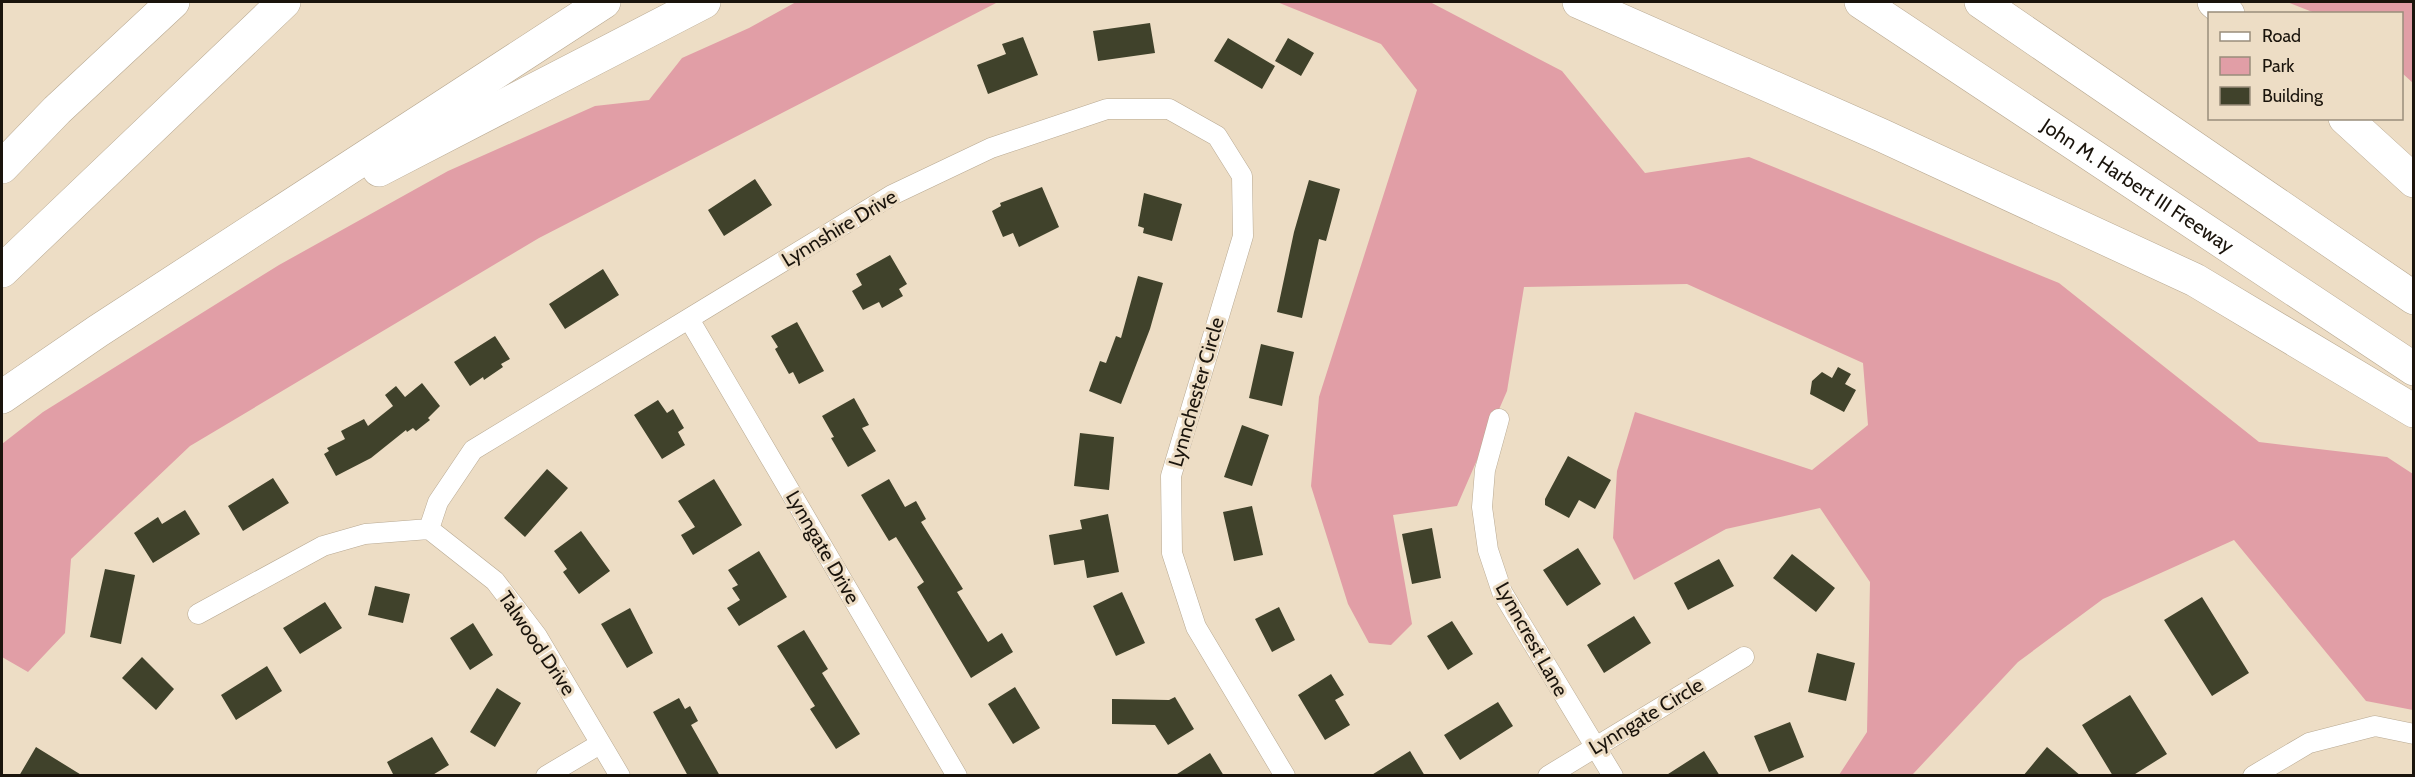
<svg xmlns="http://www.w3.org/2000/svg" width="2415" height="777" viewBox="0 0 2415 777" font-family="Cabin,sans-serif">
<style>
.green{fill:#e19ea6}
.building{fill:#40422b}
.lines{fill:none;stroke-linecap:round;stroke-linejoin:round}
.street-casing{stroke:#b8a992;stroke-width:21}
.highway-casing{stroke:#b8a992;stroke-width:34}
.street{stroke:#fff;stroke-width:20}
.highway{stroke:#fff;stroke-width:33}
.labels{text-anchor:middle;stroke-width:6;stroke-linejoin:round;paint-order:stroke}
.street-label{font-size:20px;fill:#1a140c;stroke:#edddc5}
</style>
<rect width="100%" height="100%" fill="#edddc5"/>
<path class="green" d="M 796,2 L 998,2 L 539,238 L 190,446 L 71,559 L 65,633 L 28,672 L 2,657 L 2,444 L 43,412 L 279,265 L 448,171 L 595,106 L 649,100 L 682,58 L 749,28 Z
M 1277,2 L 1430,2 L 1562,71 L 1645,173 L 1749,157 L 2059,283 L 2259,442 L 2387,457 L 2413,474 L 2413,710 L 2366,701 L 2234,540 L 2103,599 L 2018,662 L 1913,774 L 1839,775 L 1867,732 L 1870,582 L 1820,508 L 1726,529 L 1634,580 L 1613,538 L 1617,471 L 1635,412 L 1812,470 L 1868,425 L 1863,363 L 1687,284 L 1524,287 L 1507,391 L 1457,506 L 1393,515 L 1412,624 L 1391,645 L 1369,643 L 1348,604 L 1311,486 L 1319,397 L 1417,90 L 1381,44 Z
M 2287,2 L 2413,2 L 2413,83 L 2402,73 L 2402,14 L 2315,13 Z"/>
<path class="building" d="M 1150,23 L 1155,53 L 1098,61 L 1093,31 Z
M 1023,37 L 1038,75 L 988,94 L 977,65 L 1006,54 L 1002,44 Z
M 1228,38 L 1275,66 L 1262,89 L 1214,61 Z
M 1288,38 L 1314,53 L 1301,76 L 1275,61 Z
M 755,179 L 772,205 L 724,236 L 708,210 Z
M 1309,180 L 1340,189 L 1326,241 L 1319,239 L 1302,318 L 1277,312 L 1294,232 Z
M 1042,187 L 1059,227 L 1019,247 L 1013,233 L 1003,237 L 992,211 L 1001,206 L 1000,203 Z
M 1144,193 L 1182,204 L 1172,241 L 1143,233 L 1144,228 L 1138,226 Z
M 890,255 L 907,284 L 899,289 L 903,296 L 882,308 L 879,302 L 863,310 L 852,291 L 862,285 L 856,274 Z
M 603,269 L 619,295 L 565,329 L 549,304 Z
M 1138,276 L 1163,283 L 1150,329 L 1121,404 L 1089,391 L 1100,361 L 1106,363 L 1116,336 L 1121,338 Z
M 797,322 L 824,371 L 799,384 L 793,372 L 789,374 L 775,349 L 778,347 L 771,336 Z
M 495,336 L 510,359 L 501,364 L 503,367 L 484,380 L 483,377 L 470,386 L 454,362 Z
M 1261,344 L 1294,352 L 1282,406 L 1249,398 Z
M 1838,367 L 1851,374 L 1845,384 L 1856,390 L 1844,412 L 1810,394 L 1812,381 L 1822,372 L 1832,378 Z
M 422,383 L 440,406 L 428,418 L 430,420 L 416,431 L 413,428 L 407,432 L 406,430 L 371,458 L 336,476 L 324,454 L 329,451 L 327,448 L 345,439 L 341,431 L 364,419 L 368,426 L 393,406 L 385,395 L 396,386 L 405,397 Z
M 854,398 L 869,425 L 862,428 L 876,451 L 848,467 L 831,438 L 834,437 L 822,416 Z
M 658,400 L 667,413 L 673,409 L 684,428 L 678,432 L 685,445 L 662,459 L 634,415 Z
M 1242,425 L 1269,435 L 1252,486 L 1224,477 Z
M 1080,433 L 1114,437 L 1109,490 L 1074,486 Z
M 1568,456 L 1611,480 L 1595,509 L 1579,500 L 1569,518 L 1545,505 L 1545,499 Z
M 547,469 L 568,488 L 525,537 L 504,518 Z
M 273,478 L 289,503 L 243,531 L 228,506 Z
M 714,479 L 742,525 L 693,555 L 681,535 L 695,527 L 678,501 Z
M 889,479 L 905,507 L 916,501 L 926,519 L 921,522 L 963,589 L 957,592 L 988,642 L 1002,633 L 1013,652 L 971,678 L 917,587 L 924,582 L 896,537 L 889,541 L 861,495 Z
M 1252,506 L 1263,555 L 1234,561 L 1223,512 Z
M 185,510 L 200,534 L 153,563 L 134,533 L 158,517 L 162,524 Z
M 1108,514 L 1119,572 L 1087,578 L 1084,560 L 1054,565 L 1049,535 L 1082,529 L 1080,520 Z
M 1432,528 L 1441,578 L 1412,584 L 1402,534 Z
M 581,531 L 610,571 L 579,594 L 563,572 L 567,569 L 554,551 Z
M 1578,548 L 1601,584 L 1567,606 L 1543,570 Z
M 759,551 L 787,597 L 739,626 L 727,608 L 740,600 L 732,588 L 738,585 L 728,570 Z
M 1792,554 L 1835,588 L 1816,612 L 1773,578 Z
M 1719,559 L 1734,586 L 1688,610 L 1674,583 Z
M 105,569 L 135,575 L 121,644 L 90,637 Z
M 375,586 L 410,594 L 403,623 L 368,615 Z
M 1122,592 L 1145,643 L 1116,656 L 1093,606 Z
M 2202,597 L 2249,673 L 2212,696 L 2164,620 Z
M 325,602 L 342,628 L 300,654 L 283,628 Z
M 1279,607 L 1295,640 L 1272,652 L 1255,619 Z
M 630,608 L 653,653 L 627,668 L 601,624 Z
M 1634,616 L 1651,643 L 1604,673 L 1587,645 Z
M 1452,621 L 1473,654 L 1448,670 L 1427,636 Z
M 473,623 L 493,655 L 470,670 L 450,638 Z
M 804,630 L 828,669 L 822,673 L 860,734 L 836,749 L 810,709 L 815,706 L 777,646 Z
M 1817,653 L 1855,663 L 1846,701 L 1808,692 Z
M 142,657 L 174,689 L 156,710 L 122,678 Z
M 267,666 L 282,691 L 236,720 L 221,695 Z
M 1331,674 L 1344,695 L 1335,700 L 1350,725 L 1325,740 L 1298,695 Z
M 1015,687 L 1040,728 L 1013,744 L 988,704 Z
M 497,688 L 521,703 L 495,747 L 470,732 Z
M 2130,695 L 2167,754 L 2132,776 L 2113,776 L 2082,725 Z
M 1175,697 L 1194,729 L 1168,745 L 1155,725 L 1112,724 L 1112,699 L 1169,700 Z
M 679,698 L 685,709 L 690,706 L 698,721 L 691,725 L 720,776 L 688,776 L 653,712 Z
M 1498,702 L 1513,726 L 1460,760 L 1444,735 Z
M 1790,722 L 1804,757 L 1769,772 L 1754,736 Z
M 432,737 L 449,765 L 431,776 L 394,776 L 387,762 Z
M 36,747 L 83,776 L 19,776 Z
M 2047,747 L 2081,776 L 2023,776 Z
M 1410,751 L 1425,776 L 1370,776 Z
M 1704,751 L 1720,776 L 1665,776 Z
M 1210,753 L 1224,776 L 1174,776 Z"/>
<g class="lines">
<defs>
<path id="street" d="M 689,319 L 957,776
M 1499,419 L 1485,470 L 1482,507 L 1488,550 L 1502,592 L 1613,776
M 429,529 L 438,502 L 473,450 L 892,195 L 991,148 L 1107,109 L 1169,109 L 1217,136 L 1242,176 L 1243,236 L 1171,476 L 1172,553 L 1196,627 L 1285,776
M 198,614 L 323,546 L 365,534 L 429,529 L 495,581 L 537,636 L 620,776
M 546,776 L 600,744
M 1548,776 L 1744,657
M 2253,776 L 2309,743 L 2375,726 L 2414,734"/>
<g id="highway">
<path d="M 1579,2 L 1881,135 L 2195,280 L 2414,411"/>
<path id="s1" d="M 1861,2 L 2414,369"/>
<path d="M 1981,2 L 2414,298"/>
<path d="M 2214,2 L 2228,14"/>
<path d="M 2345,118 L 2414,181"/>
<path d="M 2,167 L 57,110 L 173,2"/>
<path d="M 379,170 L 704,2"/>
<path d="M 2,271 L 284,2"/>
<path d="M 2,397 L 98,331 L 604,2"/>
</g>
</defs>
<use href="#street" class="street-casing"/>
<use href="#highway" class="highway-casing"/>
<use href="#street" class="street"/>
<use href="#highway" class="highway"/>
</g>
<g class="labels">
<g class="street-label">
<text dy="7" stroke="none"><textPath href="#s1" startOffset="332">John M. Harbert III Freeway</textPath></text>
<text transform="translate(839 228) rotate(-31)" y="7">Lynnshire Drive</text>
<text transform="translate(1196 392) rotate(-74)" y="7">Lynnchester Circle</text>
<text transform="translate(823 547) rotate(60)" y="7">Lynngate Drive</text>
<text transform="translate(1532 639) rotate(61)" y="7">Lynncrest Lane</text>
<text transform="translate(537 643) rotate(56)" y="7">Talwood Drive</text>
<text transform="translate(1646 716) rotate(-31)" y="7">Lynngate Circle</text>
</g>
</g>
<rect width="2415" height="777" fill="none" stroke="#1a140c" stroke-width="6"/>
<rect x="2208" y="12" width="195" height="108" fill="#edddc5" stroke="#998d7b" stroke-width="1.5"/>
<rect x="2220" y="32" width="30" height="9" fill="#ffffff" stroke="#998d7b" stroke-width="1.5"/>
<text x="2262" y="42" font-size="18" fill="#1a140c">Road</text>
<rect x="2220" y="57" width="30" height="18" fill="#e19ea6" stroke="#998d7b" stroke-width="1.5"/>
<text x="2262" y="72" font-size="18" fill="#1a140c">Park</text>
<rect x="2220" y="87" width="30" height="18" fill="#40422b" stroke="#998d7b" stroke-width="1.5"/>
<text x="2262" y="102" font-size="18" fill="#1a140c">Building</text>
</svg>
